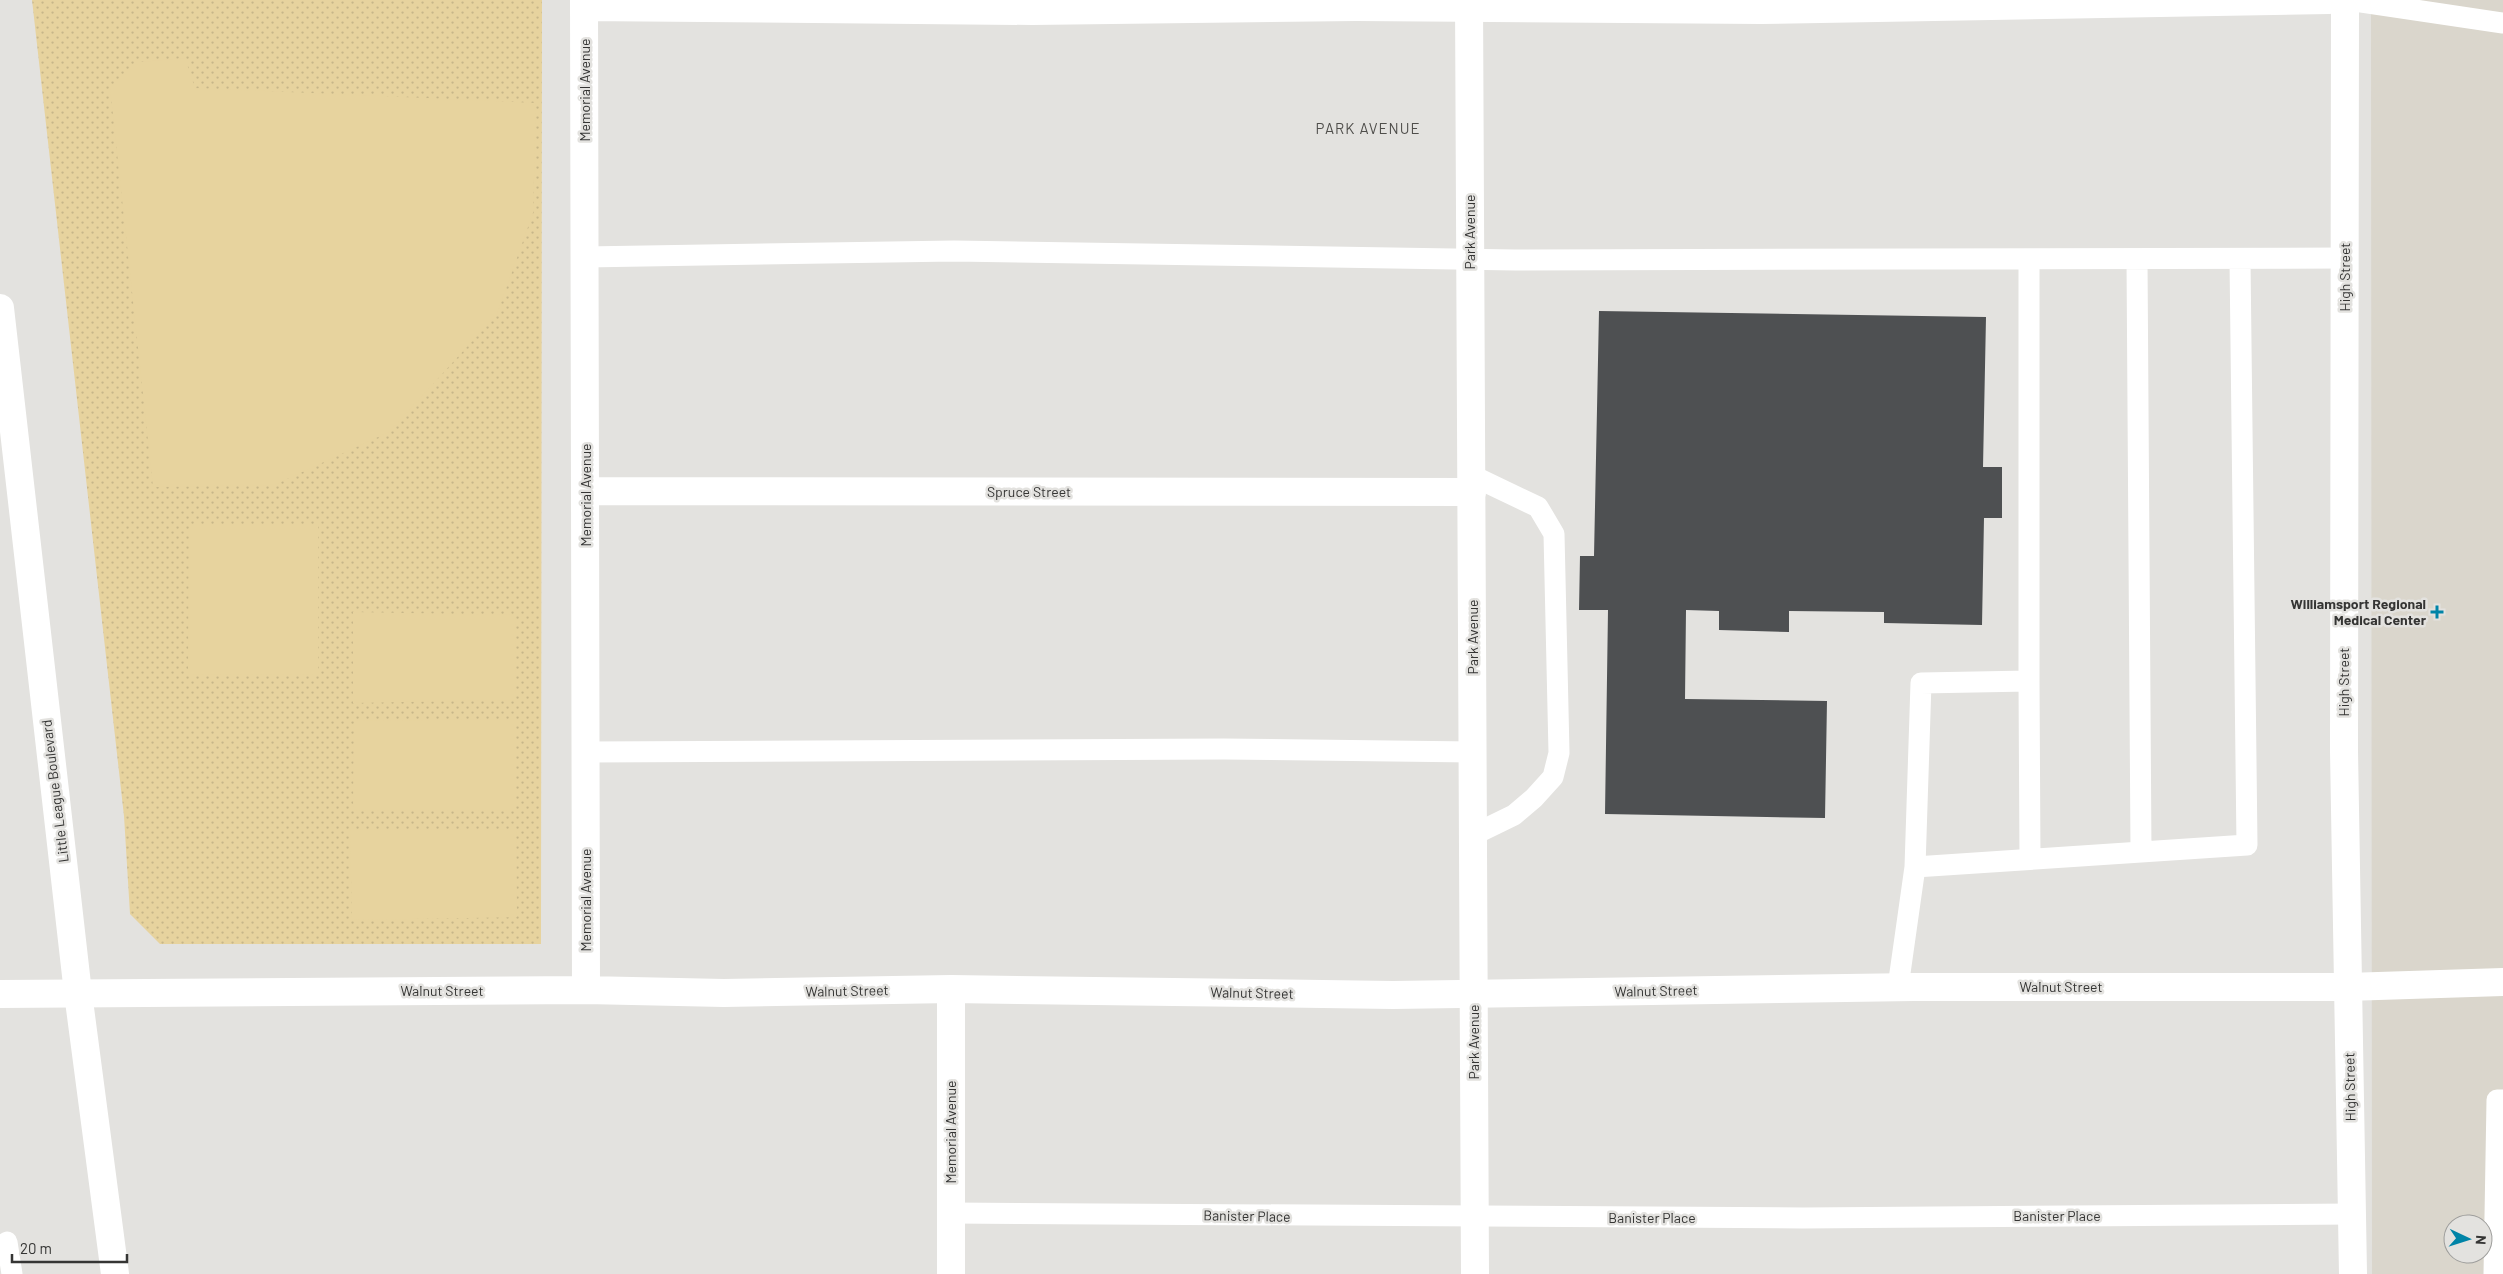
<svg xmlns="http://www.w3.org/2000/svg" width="2503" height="1274" viewBox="0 0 2503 1274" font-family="Barlow,sans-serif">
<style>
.built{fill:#dad6cc;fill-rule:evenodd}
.park{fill:url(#park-dots)}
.garden{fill:#e7d39e}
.building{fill:#4e5052}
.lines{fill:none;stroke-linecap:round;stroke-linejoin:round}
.service{stroke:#fff;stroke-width:21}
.minor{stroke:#fff;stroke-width:28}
.tertiary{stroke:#fff;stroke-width:28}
.secondary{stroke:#fff;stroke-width:28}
.poi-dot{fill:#0084a7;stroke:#e3e2df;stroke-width:2}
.labels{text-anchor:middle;stroke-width:5;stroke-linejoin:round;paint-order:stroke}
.street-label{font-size:14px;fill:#353534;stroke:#e3e2df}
.poi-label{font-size:14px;font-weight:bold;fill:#353534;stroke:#e3e2df;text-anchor:end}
.neighbourhood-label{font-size:15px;letter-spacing:1px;fill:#4f4e4b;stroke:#e3e2df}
</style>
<defs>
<pattern id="park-dots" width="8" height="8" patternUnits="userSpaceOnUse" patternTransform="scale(1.25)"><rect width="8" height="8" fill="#e7d39e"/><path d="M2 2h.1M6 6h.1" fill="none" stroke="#c7b689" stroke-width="1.8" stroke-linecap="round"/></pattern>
</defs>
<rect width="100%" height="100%" fill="#e3e2df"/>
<path class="built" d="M 2371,0 L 2503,0 L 2503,1274 L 2372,1274 ZM 2453,1224 L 2483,1224 L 2483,1254 L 2453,1254 Z"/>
<path class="park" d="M 32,0 L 542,0 L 541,944 L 160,944 L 130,914 L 124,816 Z"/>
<path class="garden" d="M 185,58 L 195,88 L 536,103 L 533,213 L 497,314 L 389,432 L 274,485 L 153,487 L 110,87 L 140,62 Z
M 189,525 L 318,525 L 318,675 L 188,674 Z
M 353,612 L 515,615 L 516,700 L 353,703 Z
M 516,719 L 516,810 L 353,811 L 354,721 Z
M 516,829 L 517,917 L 352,920 L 350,830 Z"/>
<path class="building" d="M 1599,311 L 1986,317 L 1983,467 L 2002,467 L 2002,518 L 1984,518 L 1982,625 L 1884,623 L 1884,612 L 1789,611 L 1789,632 L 1719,630 L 1719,611 L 1686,610 L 1685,699 L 1827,701 L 1825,818 L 1605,814 L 1608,610 L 1579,610 L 1580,556 L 1594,556 Z"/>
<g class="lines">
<path class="service" d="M 2348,0 L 2503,23
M 585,257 L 954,251 L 1515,260 L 2345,258
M 2137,259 L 2141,852
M 1471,475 L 1538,507 L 1554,534 L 1559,753 L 1553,777 L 1534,798 L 1514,815 L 1473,835
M 2029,681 L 2030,859
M 586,752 L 1224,749 L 1473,752
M 1915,867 L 2247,845 L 2240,260
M 1898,987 L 1915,867 L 1921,683 L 2029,681 L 2029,259
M 951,1213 L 1803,1218 L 2353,1214
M 7,1242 L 12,1274
M 2494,1274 L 2497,1100 L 2503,1100"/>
<path class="minor" d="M 584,0 L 586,990
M 584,7 L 1032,11 L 1356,7 L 1761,10 L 2329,0
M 586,491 L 1472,492
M 0,994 L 586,990 L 724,993 L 951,989 L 1393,995 L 1914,987 L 2347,987 L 2503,982
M 951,1274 L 951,989"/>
<path class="tertiary" d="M 1469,0 L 1475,1274
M 0,308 L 78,993 L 115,1274"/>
<path class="secondary" d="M 2345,0 L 2344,751 L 2353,1274"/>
</g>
<path class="poi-dot" d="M2434.5 604.5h5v5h5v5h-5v5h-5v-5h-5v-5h5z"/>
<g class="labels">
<g class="street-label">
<text transform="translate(585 90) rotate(-90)" y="5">Memorial Avenue</text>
<text transform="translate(1470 232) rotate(-90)" y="5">Park Avenue</text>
<text transform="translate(2345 277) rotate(-90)" y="5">High Street</text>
<text x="1029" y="497">Spruce Street</text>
<text transform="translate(586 495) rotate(-90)" y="5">Memorial Avenue</text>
<text transform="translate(1473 637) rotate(-90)" y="5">Park Avenue</text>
<text transform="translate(2344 682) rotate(-90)" y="5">High Street</text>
<text transform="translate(55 791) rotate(-97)" y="5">Little League Boulevard</text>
<text transform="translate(586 900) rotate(-90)" y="5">Memorial Avenue</text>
<text x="2061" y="992">Walnut Street</text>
<text x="442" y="996">Walnut Street</text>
<text transform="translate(847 991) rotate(-1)" y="5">Walnut Street</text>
<text transform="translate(1656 991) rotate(-1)" y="5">Walnut Street</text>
<text transform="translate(1252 993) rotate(1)" y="5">Walnut Street</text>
<text transform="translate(1474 1042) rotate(-90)" y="5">Park Avenue</text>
<text transform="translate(2350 1087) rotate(-91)" y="5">High Street</text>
<text transform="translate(951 1132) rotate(-90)" y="5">Memorial Avenue</text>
<text transform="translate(1247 1216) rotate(1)" y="5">Banister Place</text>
<text x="2057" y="1221">Banister Place</text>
<text x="1652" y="1223">Banister Place</text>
</g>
<g class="poi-label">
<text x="2426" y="609">Williamsport Regional<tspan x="2426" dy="16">Medical Center</tspan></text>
</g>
<g class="neighbourhood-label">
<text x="1368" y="134">PARK AVENUE</text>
</g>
</g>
<g transform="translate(2468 1239) rotate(94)"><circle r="24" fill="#e3e2df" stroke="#9d9d9b"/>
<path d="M0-4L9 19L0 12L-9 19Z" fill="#0084a7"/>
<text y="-8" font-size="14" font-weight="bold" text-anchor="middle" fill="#353534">N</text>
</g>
<path d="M12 1254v8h115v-8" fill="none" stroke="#353534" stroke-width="2.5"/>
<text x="20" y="1254" font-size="15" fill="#353534" stroke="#e3e2df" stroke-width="4" paint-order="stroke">20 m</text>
</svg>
